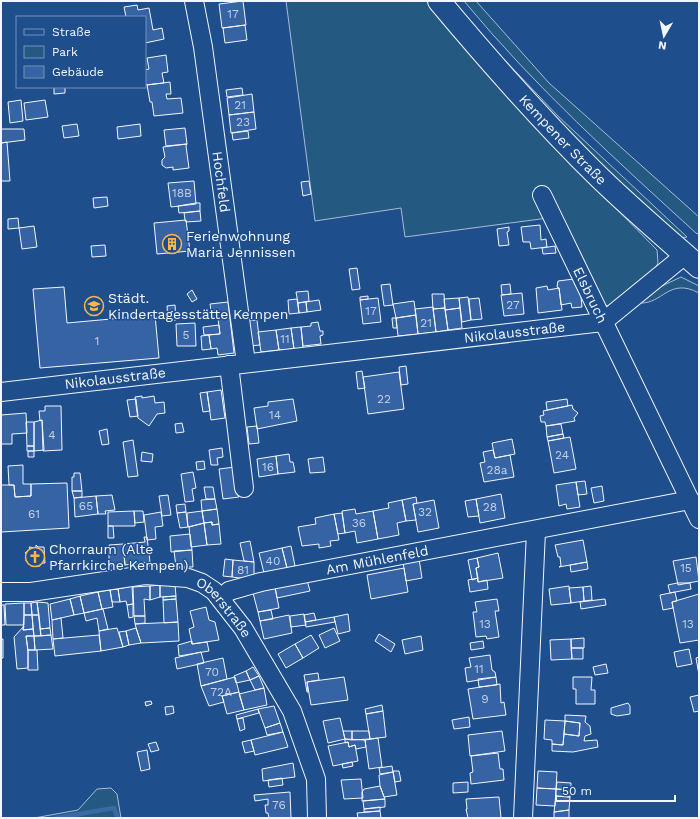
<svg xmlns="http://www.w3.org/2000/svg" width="700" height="819" viewBox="0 0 700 819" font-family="'Work Sans',sans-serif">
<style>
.green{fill:#245a82;stroke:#a8bbd7}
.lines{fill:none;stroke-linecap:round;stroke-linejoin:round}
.stream{stroke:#3b69a3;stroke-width:4.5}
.building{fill:#3563a3;stroke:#f2f6ff}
.minor-casing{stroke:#f2f6ff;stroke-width:20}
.major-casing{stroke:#f2f6ff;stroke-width:24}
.minor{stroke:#1f4e8c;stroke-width:18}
.major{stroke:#1f4e8c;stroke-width:22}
.labels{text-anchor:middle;stroke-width:3;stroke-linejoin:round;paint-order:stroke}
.number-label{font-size:12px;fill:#c3d1e8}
.street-label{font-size:14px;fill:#f2f6ff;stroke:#1f4e8c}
.poi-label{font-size:14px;fill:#f2f6ff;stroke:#1f4e8c;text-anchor:start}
</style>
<rect width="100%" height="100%" fill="#1f4e8c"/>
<path class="green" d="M 286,1 L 426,1 L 604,196 L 657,250 L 658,263 L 653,273 L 609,306 L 604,305 L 548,218 L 405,237 L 401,208 L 315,221 Z
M 464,1 L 476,1 L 549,83 L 699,217 L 699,232 L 697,234 C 616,160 534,86 464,1 Z
M 477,31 L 558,116 L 687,237 L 682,238 L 594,158 L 559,123 Z
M 681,277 L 699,286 L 699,293 C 669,277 663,304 640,303 L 662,286 Z
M 111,788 L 117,794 L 121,818 L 34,818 L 78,810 L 97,789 Z"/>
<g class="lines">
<path class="stream" d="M 56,818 L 114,808 L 118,818"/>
</g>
<path class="building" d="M 243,1 L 246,25 L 222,28 L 219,4 Z
M 137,5 L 138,10 L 149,8 L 153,30 L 162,28 L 164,39 L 145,43 L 145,17 L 126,17 L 124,7 Z
M 245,25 L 247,40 L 225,43 L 223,28 Z
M 166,55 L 168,72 L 162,73 L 164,83 L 145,85 L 145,70 L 149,69 L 147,58 Z
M 170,82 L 171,94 L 166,94 L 167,99 L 181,98 L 183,113 L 154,116 L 152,102 L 150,102 L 147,85 Z
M 54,87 L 65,87 L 65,93 L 54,94 Z
M 242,88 L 243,95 L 227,97 L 226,90 Z
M 252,94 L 254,112 L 229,115 L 227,98 Z
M 21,100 L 23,121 L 10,123 L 8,102 Z
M 45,100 L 48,117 L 26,120 L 24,103 Z
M 254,112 L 256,129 L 231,133 L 229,115 Z
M 77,124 L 79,136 L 64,138 L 62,126 Z
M 140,124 L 141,136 L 118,139 L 117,127 Z
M 185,128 L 187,144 L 166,146 L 164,130 Z
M 1,129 L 24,129 L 25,140 L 1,143 Z
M 248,131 L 249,138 L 233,140 L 232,133 Z
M 7,142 L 10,181 L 1,181 L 1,143 Z
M 187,144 L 186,146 L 189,168 L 173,170 L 173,167 L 166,168 L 162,165 L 162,160 L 165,157 L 163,147 Z
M 194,181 L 196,204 L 171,207 L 168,183 Z
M 309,181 L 311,194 L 303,196 L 301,182 Z
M 107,197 L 108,206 L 94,208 L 93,198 Z
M 196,203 L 200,203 L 200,211 L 179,213 L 178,206 Z
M 200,211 L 201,221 L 186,222 L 185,220 L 184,213 Z
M 18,218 L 19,228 L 8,229 L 8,219 Z
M 186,220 L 190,251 L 157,254 L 154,223 Z
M 540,225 L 541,240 L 546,239 L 547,247 L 531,249 L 530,242 L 523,242 L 521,227 Z
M 34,226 L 37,247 L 22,249 L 19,228 Z
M 509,227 L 509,231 L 507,232 L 509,245 L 499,246 L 497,229 Z
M 105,245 L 106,256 L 92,257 L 91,246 Z
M 555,246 L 556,253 L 543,254 L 542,248 Z
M 357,268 L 360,289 L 352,290 L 349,269 Z
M 574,279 L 575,285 L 578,285 L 583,297 L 581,297 L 582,307 L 572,308 L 571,303 L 561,305 L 559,288 L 557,287 L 558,281 Z
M 390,284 L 393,305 L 384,306 L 381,285 Z
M 510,284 L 511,294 L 502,295 L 501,285 Z
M 547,286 L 548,290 L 559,288 L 562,310 L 538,313 L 536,288 Z
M 64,287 L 67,323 L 155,315 L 159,358 L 40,368 L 33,289 Z
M 192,290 L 197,299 L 192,302 L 187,294 Z
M 308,291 L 309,301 L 298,303 L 296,292 Z
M 522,293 L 524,314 L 504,316 L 501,295 Z
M 432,294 L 444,294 L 445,308 L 433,309 Z
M 368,296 L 368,299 L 360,300 L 360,297 Z
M 468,297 L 471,320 L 462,322 L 459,298 Z
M 378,298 L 381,322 L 363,324 L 360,300 Z
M 459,298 L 460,308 L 445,310 L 444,299 Z
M 479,298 L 482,319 L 471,320 L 469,299 Z
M 297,299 L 299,313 L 289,314 L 288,300 Z
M 319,300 L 321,310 L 307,312 L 306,302 Z
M 414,301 L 416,315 L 396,318 L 393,304 Z
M 228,302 L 234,353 L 218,355 L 217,348 L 211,349 L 209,335 L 220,334 L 217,311 L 211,311 L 210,304 Z
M 306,302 L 307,312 L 299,313 L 298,303 Z
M 175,305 L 176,320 L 168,320 L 167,306 Z
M 433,307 L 436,332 L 418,334 L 415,309 Z
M 445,308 L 448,330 L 436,332 L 433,309 Z
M 460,308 L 462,328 L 448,330 L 445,310 Z
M 416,315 L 418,334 L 398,336 L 396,318 Z
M 392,318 L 396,318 L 397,328 L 393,328 Z
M 257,320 L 260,345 L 249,346 L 246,321 Z
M 318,322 L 320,331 L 323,331 L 323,335 L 320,336 L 321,344 L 303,346 L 301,327 L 311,326 L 311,323 Z
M 195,323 L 196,346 L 177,346 L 176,324 Z
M 219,325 L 220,334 L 204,335 L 203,327 Z
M 301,327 L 303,348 L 294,349 L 291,328 Z
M 291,328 L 294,349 L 279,350 L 276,330 Z
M 276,330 L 279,350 L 261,352 L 258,332 Z
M 209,335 L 211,349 L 202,350 L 201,336 Z
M 406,366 L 408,384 L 401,385 L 399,367 Z
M 362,371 L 365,388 L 358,389 L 356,372 Z
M 399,372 L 404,409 L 368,414 L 363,377 Z
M 221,390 L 225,418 L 211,420 L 207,392 Z
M 207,392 L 210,411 L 203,412 L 200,393 Z
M 142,396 L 142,398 L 154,396 L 155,403 L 164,402 L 165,413 L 157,414 L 149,426 L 138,418 L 137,412 L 135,397 Z
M 136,399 L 138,416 L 130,417 L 127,400 Z
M 293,399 L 297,421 L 257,429 L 254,408 L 268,406 L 268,402 Z
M 567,399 L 568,406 L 547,410 L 546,402 Z
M 572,405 L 573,409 L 578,413 L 574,418 L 575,421 L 546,426 L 545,422 L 541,422 L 540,416 L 544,415 L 543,411 Z
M 45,406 L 61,406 L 62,450 L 43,451 L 42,420 L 40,421 L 39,411 L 45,411 Z
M 26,413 L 27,433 L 12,434 L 12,444 L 1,444 L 1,415 Z
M 42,420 L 44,450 L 34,451 L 34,422 Z
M 26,422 L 34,422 L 34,446 L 27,446 Z
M 182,423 L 184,432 L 176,433 L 175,424 Z
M 561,424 L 563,434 L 547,437 L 546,426 Z
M 257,426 L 259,443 L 249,444 L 247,427 Z
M 107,429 L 109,444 L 102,445 L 99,431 Z
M 563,434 L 564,438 L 548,441 L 547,437 Z
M 570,437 L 576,469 L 554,473 L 548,441 Z
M 512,439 L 515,454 L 495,458 L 492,443 Z
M 133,440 L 138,476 L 128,477 L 123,442 Z
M 27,446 L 34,446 L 34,451 L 27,451 Z
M 222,448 L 223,457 L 217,458 L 218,465 L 211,465 L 209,450 Z
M 493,450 L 495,458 L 510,455 L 514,477 L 484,482 L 480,463 L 485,462 L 483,452 Z
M 28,451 L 34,451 L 34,457 L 28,457 Z
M 142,452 L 153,454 L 152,462 L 141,461 Z
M 289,454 L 290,462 L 293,462 L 295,472 L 278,474 L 276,456 Z
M 276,456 L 278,474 L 259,477 L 257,459 Z
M 323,457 L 325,472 L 310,473 L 308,459 Z
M 204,461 L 205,469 L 197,470 L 196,462 Z
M 23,465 L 23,484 L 31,484 L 31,496 L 15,497 L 14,485 L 9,485 L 8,466 Z
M 235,467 L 239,497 L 223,499 L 219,469 Z
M 193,472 L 196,488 L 192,489 L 194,501 L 185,502 L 181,474 Z
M 74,473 L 80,473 L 82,491 L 72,491 L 72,477 L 74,477 Z
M 585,481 L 587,494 L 578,495 L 576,482 Z
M 576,482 L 580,507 L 567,509 L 566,504 L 559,506 L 556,485 Z
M 67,483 L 69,528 L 1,532 L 1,485 L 14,485 L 15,497 L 31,496 L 31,484 Z
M 602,486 L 604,501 L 594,503 L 591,488 Z
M 204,487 L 213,487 L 215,499 L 206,499 Z
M 72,491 L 82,491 L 82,497 L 74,498 Z
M 501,494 L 505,518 L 480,523 L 476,499 Z
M 112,495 L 115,510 L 105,511 L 106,514 L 98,514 L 96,496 Z
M 168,495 L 171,515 L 162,516 L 159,496 Z
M 96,496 L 98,514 L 75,517 L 74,498 Z
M 416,497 L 417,503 L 413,504 L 416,520 L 406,521 L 402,500 Z
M 215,499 L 217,509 L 202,511 L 201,500 Z
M 476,499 L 479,516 L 468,517 L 465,501 Z
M 402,500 L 406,521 L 397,523 L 399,535 L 378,539 L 373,511 L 389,508 L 388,503 Z
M 434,500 L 439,528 L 418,532 L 413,504 Z
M 185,504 L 186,512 L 177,513 L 176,505 Z
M 217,509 L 219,524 L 212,525 L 212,522 L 204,523 L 202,511 Z
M 355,509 L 356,514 L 373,511 L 378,539 L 357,543 L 355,531 L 345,533 L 342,511 Z
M 134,511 L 143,511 L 144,522 L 135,523 Z
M 134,511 L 135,526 L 108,526 L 108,512 Z
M 202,511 L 204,523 L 188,527 L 187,513 Z
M 161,512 L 163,526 L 155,527 L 156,539 L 147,540 L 144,515 Z
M 186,512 L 188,527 L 180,528 L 177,513 Z
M 342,513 L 345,533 L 338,534 L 334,514 Z
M 334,514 L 339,540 L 330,541 L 331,546 L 319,548 L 319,544 L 302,546 L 298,527 L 316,524 L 315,518 Z
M 212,522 L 212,525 L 219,524 L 221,544 L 207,545 L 204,523 Z
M 204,523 L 207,545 L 191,547 L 189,527 Z
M 108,526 L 113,526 L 114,538 L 108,538 Z
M 190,534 L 192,550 L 171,552 L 170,536 Z
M 144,537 L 147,537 L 150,562 L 125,565 L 123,544 L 145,542 Z
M 583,540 L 587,562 L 559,567 L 561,566 L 560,557 L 558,557 L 555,545 Z
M 250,541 L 254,562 L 244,561 L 240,543 Z
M 123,544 L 125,565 L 109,566 L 109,545 Z
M 36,545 L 38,547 L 44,547 L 45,563 L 40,563 L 40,566 L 37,566 L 37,564 L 32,564 L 32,566 L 28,560 L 26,561 L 27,554 L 25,553 L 30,549 L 29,547 L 36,548 Z
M 291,546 L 295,566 L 287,568 L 282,548 Z
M 282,548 L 287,568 L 264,573 L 259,553 Z
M 192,550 L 193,567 L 176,567 L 174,551 Z
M 498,553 L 503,578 L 478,582 L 476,568 L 479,567 L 477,558 Z
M 696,557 L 699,581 L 678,585 L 673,561 Z
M 477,558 L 479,567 L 476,568 L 478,578 L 472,580 L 468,560 Z
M 225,559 L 233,560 L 232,577 L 223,576 Z
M 419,559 L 422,578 L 406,581 L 403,562 Z
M 233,560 L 254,562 L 254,580 L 232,577 Z
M 587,562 L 588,569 L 571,572 L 570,565 Z
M 404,568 L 408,592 L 371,599 L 367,575 Z
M 478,578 L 478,582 L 487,580 L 488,589 L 470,592 L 468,580 Z
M 307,580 L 310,591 L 277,598 L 275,587 Z
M 677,583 L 690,583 L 691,589 L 670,593 L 668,585 Z
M 160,585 L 160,597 L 150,600 L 150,586 Z
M 160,585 L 175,585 L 176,596 L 160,597 Z
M 132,586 L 133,604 L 127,605 L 126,601 L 120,602 L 118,589 Z
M 150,586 L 150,600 L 144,599 L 145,616 L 134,616 L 133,587 Z
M 569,586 L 571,603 L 551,605 L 549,589 Z
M 591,586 L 592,600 L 584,601 L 583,587 Z
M 275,587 L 279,608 L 258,612 L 253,593 Z
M 583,587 L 584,601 L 571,603 L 569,588 Z
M 118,589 L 120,602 L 112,602 L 110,590 Z
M 110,590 L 113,607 L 102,609 L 98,592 Z
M 98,592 L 102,609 L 84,613 L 80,596 Z
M 675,592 L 677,601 L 672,602 L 673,608 L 663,610 L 660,595 Z
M 699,594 L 699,640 L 680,643 L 672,602 Z
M 80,596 L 84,613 L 74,615 L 70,599 Z
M 176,596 L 176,599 L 163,600 L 163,597 Z
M 70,599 L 74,615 L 52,620 L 50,604 Z
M 176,599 L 178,622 L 164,623 L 163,600 Z
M 497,599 L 499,611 L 495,611 L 499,637 L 487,639 L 486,636 L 476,637 L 473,612 L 477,612 L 475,602 Z
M 605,599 L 606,605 L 581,609 L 580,602 Z
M 37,602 L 39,615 L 32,615 L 31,603 Z
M 37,602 L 48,603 L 50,628 L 40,629 Z
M 24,603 L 31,603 L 32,615 L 24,615 Z
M 24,603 L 24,625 L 6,625 L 5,604 Z
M 133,604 L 133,617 L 129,618 L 127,605 Z
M 1,605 L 4,605 L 5,625 L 1,625 Z
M 206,607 L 209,620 L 215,622 L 219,640 L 192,644 L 189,629 L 194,627 L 190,611 Z
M 103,609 L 108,629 L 99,631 L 97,618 L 86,621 L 84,613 Z
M 271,610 L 273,619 L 260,621 L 258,612 Z
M 314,613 L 316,620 L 305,622 L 304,615 Z
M 304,614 L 306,625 L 291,627 L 290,616 Z
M 348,614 L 350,631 L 338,634 L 334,617 Z
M 24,615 L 32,615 L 33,629 L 23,630 Z
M 32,615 L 39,615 L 41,636 L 34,636 Z
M 289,615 L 292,633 L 264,639 L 260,621 Z
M 134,616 L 145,616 L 145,623 L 135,624 Z
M 334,617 L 335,622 L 306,627 L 305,622 Z
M 61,618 L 63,638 L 53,639 L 52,620 Z
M 178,622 L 179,641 L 141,643 L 135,624 Z
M 24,626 L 23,630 L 33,629 L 34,636 L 26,636 L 28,652 L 28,668 L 17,669 L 14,637 Z
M 50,628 L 51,635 L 41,636 L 40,629 Z
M 117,628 L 123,647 L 101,651 L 99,631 Z
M 136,628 L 141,643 L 129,645 L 126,631 Z
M 334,628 L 340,641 L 325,648 L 319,635 Z
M 126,631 L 129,645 L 123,647 L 119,632 Z
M 379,634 L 395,644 L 391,652 L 375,641 Z
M 51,635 L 53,649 L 35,650 L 34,636 Z
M 99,635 L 101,651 L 55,656 L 53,639 Z
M 311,635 L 319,648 L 303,658 L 295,644 Z
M 26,636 L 34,636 L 35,650 L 28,650 Z
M 421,636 L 423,650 L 405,654 L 402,640 Z
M 584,638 L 584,648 L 571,648 L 571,639 Z
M 1,639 L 3,639 L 3,658 L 1,658 Z
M 571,639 L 572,659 L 551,660 L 550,640 Z
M 192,641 L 192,644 L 207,642 L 209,651 L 179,656 L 178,645 Z
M 483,641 L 484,648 L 471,650 L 470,643 Z
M 295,644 L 303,658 L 286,668 L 278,654 Z
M 571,648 L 583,648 L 583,659 L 572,659 Z
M 689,649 L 692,664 L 677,667 L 674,652 Z
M 28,650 L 37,650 L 38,670 L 28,670 Z
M 201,652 L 204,663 L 177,669 L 175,658 Z
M 490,655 L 492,670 L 495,672 L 496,677 L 467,682 L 465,668 L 471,667 L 469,658 Z
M 699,657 L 699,675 L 696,658 Z
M 223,658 L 227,679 L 201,686 L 197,664 Z
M 606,664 L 608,673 L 595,675 L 593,667 Z
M 253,667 L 259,676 L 250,680 L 246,671 Z
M 246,671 L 250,680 L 236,683 L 234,676 Z
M 318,673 L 319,680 L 307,682 L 308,692 L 307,692 L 304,675 Z
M 259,676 L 264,688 L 255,690 L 250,680 Z
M 235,677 L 239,692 L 222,696 L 224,702 L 209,706 L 201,686 Z
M 344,677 L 348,700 L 311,705 L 307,682 Z
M 496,677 L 497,685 L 479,687 L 478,679 Z
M 573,677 L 592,677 L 591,690 L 595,690 L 595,704 L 576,704 L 576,689 L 573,689 Z
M 500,684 L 501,703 L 504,702 L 506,715 L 473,719 L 468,689 Z
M 264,688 L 267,705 L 244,710 L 239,694 Z
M 239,692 L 244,710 L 227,714 L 222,696 Z
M 699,695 L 699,711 L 694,712 L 690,697 Z
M 151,701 L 152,704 L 146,706 L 145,702 Z
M 628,703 L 630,706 L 630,714 L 617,716 L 611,714 L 611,708 Z
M 382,705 L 383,711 L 366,714 L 365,709 Z
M 173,706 L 174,713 L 166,715 L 165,707 Z
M 274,706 L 280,723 L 265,728 L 258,709 Z
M 258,709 L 259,713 L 237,719 L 236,715 Z
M 383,711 L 386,737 L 370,739 L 366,714 Z
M 565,715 L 586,716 L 585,722 L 590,726 L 591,734 L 585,736 L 584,741 L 597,740 L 598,747 L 573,752 L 552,751 L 552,744 L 563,745 L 564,734 L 579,736 L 580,723 L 565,721 Z
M 469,717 L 470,727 L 454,729 L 452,720 Z
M 243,718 L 245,729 L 240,731 L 237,719 Z
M 340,718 L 345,739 L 328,743 L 323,721 Z
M 545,720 L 565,721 L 563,745 L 552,744 L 552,740 L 544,739 Z
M 565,721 L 580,723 L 579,736 L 564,734 Z
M 280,723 L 283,732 L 267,735 L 265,728 Z
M 343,731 L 352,731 L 352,740 L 345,739 Z
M 352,731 L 369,731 L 370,739 L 352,740 Z
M 502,731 L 505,751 L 470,756 L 468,735 Z
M 283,732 L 288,747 L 255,755 L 251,740 Z
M 378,738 L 382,767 L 369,769 L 365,740 Z
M 345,739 L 365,740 L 366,747 L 356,749 L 355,745 L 349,747 L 348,742 L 345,743 Z
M 251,740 L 254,751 L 245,753 L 242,742 Z
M 156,742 L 159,750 L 151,752 L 148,744 Z
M 348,742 L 349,747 L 355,745 L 358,761 L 333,766 L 328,746 Z
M 147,750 L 150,769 L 141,771 L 137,752 Z
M 498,753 L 500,769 L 503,769 L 504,780 L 471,784 L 470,773 L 473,772 L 471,756 Z
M 352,762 L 353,766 L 343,768 L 342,764 Z
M 293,763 L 295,777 L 263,781 L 262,769 Z
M 392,766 L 393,772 L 380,774 L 379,768 Z
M 393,771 L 399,771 L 401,781 L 395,782 Z
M 538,771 L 557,772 L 556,789 L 537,788 Z
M 393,772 L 397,795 L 384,797 L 380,786 L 379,775 Z
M 282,778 L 283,785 L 269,787 L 268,780 Z
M 361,779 L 363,798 L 344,799 L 341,780 Z
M 468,782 L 468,792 L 453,793 L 453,783 Z
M 557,782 L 571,783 L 571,790 L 556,789 Z
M 380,786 L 385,799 L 362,801 L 362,792 L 364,789 Z
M 537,788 L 556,789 L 555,806 L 536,805 Z
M 556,789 L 571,790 L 570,797 L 556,796 Z
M 290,792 L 291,818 L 269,818 L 268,813 L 266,813 L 265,805 L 268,805 L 268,799 L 255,801 L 254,795 Z
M 556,796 L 570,797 L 569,810 L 554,812 Z
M 499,797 L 501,818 L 468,818 L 466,809 L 467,809 L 466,799 Z
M 385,799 L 385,807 L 364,809 L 363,801 Z
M 380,807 L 380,811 L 364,812 L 364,809 Z
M 569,810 L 569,818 L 554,818 L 554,812 Z
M 380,811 L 381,818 L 358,818 L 357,813 Z"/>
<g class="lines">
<defs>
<g id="minor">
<path id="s1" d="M 194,1 L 203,47 L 246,363"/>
<path id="s2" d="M 542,195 L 699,519"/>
<path d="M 603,322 L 685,255"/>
<path d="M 229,365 L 244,488"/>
<path id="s3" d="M 1,392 C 201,367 402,345 603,322"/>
<path id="s4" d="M 1,592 L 31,592 L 145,575 L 188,578 L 202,583 L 214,591 L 243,628 L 292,711 L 316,779 L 317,818"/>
<path id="s5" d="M 221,598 L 229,591 L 261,582 L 690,500"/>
<path d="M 523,818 L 536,531"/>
</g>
<g id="major">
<path id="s6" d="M 439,1 C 490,62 543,122 600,178 C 632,209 666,238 699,267"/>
</g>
</defs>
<use href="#minor" class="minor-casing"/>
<use href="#major" class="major-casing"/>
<use href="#minor" class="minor"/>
<use href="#major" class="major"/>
</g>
<defs>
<symbol id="building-ring" viewBox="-11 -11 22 22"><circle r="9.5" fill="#1f4e8c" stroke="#ffb74d" stroke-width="1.5"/><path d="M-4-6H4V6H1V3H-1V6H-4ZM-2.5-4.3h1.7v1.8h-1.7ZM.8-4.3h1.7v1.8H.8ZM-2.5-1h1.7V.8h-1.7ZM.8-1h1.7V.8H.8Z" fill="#ffb74d"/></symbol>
<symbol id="school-ring" viewBox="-11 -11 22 22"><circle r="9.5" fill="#1f4e8c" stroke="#ffb74d" stroke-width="1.5"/><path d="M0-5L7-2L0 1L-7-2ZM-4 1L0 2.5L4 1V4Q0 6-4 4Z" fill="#ffb74d"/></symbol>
<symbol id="church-ring" viewBox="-11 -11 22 22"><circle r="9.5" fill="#1f4e8c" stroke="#ffb74d" stroke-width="1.5"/><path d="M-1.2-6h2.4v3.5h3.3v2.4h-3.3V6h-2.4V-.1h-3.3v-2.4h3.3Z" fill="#ffb74d"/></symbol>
</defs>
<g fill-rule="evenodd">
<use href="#building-ring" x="161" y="233" width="22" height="22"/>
<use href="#school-ring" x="83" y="295" width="22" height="22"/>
<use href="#church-ring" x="24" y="546" width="22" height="22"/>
</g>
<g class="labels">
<g class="number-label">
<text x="233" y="18">17</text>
<text x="240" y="109">21</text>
<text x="243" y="126">23</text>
<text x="182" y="197">18B</text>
<text x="513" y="309">27</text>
<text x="371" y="315">17</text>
<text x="426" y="327">21</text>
<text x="186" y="339">5</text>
<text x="285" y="343">11</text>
<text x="97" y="345">1</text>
<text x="384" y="403">22</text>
<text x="275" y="419">14</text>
<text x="52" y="439">4</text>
<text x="562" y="459">24</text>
<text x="268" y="471">16</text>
<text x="497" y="474">28a</text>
<text x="86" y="510">65</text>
<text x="490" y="511">28</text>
<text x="425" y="516">32</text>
<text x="34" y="518">61</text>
<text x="359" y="527">36</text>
<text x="273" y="565">40</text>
<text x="686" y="572">15</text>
<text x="243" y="574">81</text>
<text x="485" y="628">13</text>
<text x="688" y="628">13</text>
<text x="479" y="673">11</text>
<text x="212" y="676">70</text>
<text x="221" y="696">72A</text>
<text x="485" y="703">9</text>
<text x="279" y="809">76</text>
</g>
<g class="street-label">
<text dy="5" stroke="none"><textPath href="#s6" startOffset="186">Kempener Straße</textPath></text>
<text dy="5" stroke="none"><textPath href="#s1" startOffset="183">Hochfeld</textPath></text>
<text dy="5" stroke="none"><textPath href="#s2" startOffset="111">Elsbruch</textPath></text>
<text dy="5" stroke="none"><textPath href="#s3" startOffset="517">Nikolausstraße</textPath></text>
<text dy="5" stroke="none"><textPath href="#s3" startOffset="115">Nikolausstraße</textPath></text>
<text dy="5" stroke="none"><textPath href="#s5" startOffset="162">Am Mühlenfeld</textPath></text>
<text dy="5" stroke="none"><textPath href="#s4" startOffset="236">Oberstraße</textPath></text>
</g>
<g class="poi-label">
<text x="186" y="241">Ferienwohnung<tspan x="186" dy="16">Maria Jennissen</tspan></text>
<text x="108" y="303">Städt.<tspan x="108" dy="16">Kindertagesstätte Kempen</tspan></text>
<text x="49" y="554">Chorraum (Alte<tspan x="49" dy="16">Pfarrkirche Kempen)</tspan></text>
</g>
</g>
<rect width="700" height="819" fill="none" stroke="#f2f6ff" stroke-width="4"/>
<rect x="16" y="16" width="130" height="72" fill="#1f4e8c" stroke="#7391ba"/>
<rect x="24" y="29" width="20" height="6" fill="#1f4e8c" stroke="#7391ba"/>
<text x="52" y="36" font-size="12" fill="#f2f6ff">Straße</text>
<rect x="24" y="46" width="20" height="12" fill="#245a82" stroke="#7391ba"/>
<text x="52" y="56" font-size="12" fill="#f2f6ff">Park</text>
<rect x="24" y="66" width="20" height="12" fill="#3563a3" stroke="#7391ba"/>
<text x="52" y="76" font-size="12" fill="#f2f6ff">Gebäude</text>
<g transform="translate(664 36) rotate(189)" stroke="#1f4e8c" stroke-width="3" paint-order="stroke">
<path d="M0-3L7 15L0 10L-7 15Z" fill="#f2f6ff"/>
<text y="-6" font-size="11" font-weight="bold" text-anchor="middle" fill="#f2f6ff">N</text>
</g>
<path d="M556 795v6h119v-6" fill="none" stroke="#f2f6ff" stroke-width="2"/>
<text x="562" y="795" font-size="12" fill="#f2f6ff" stroke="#1f4e8c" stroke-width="3" paint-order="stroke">50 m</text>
</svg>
